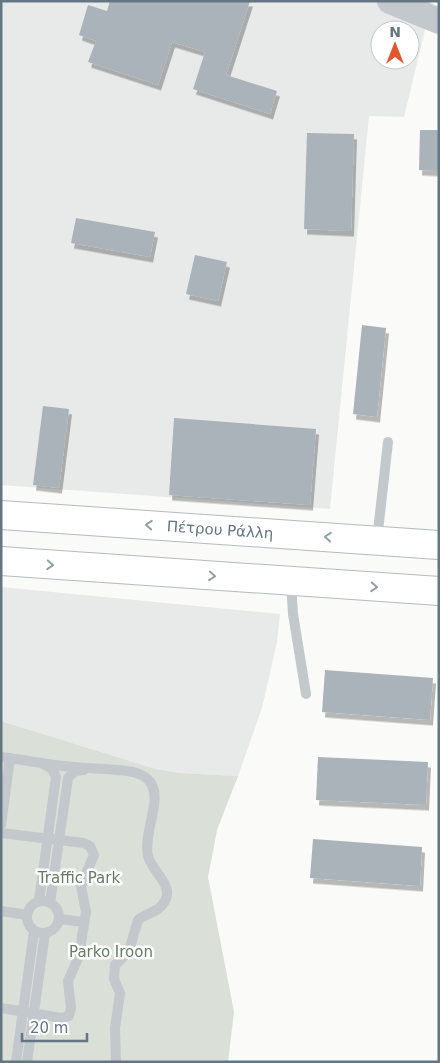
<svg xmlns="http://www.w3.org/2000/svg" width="440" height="1063" viewBox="0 0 440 1063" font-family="'DejaVu Sans',sans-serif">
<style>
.built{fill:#e8e9e9;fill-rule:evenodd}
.green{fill:#dadfd7}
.building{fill:#aab3b9;filter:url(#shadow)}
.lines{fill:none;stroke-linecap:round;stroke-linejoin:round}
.primary-casing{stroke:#b5babe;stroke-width:30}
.service{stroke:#c3c8cc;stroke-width:10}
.tertiary{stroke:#c3c8cc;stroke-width:26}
.primary{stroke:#fff;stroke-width:28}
.oneway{stroke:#939fa8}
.labels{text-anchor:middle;stroke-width:5;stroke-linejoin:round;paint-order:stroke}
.street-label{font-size:15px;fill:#657683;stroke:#fff}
.park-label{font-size:15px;fill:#687a64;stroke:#fff}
</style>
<defs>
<filter id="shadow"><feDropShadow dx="3" dy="5.5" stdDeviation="0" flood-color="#0004"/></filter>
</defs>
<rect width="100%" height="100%" fill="#fafaf8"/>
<path class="built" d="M 1,1 L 432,1 L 404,117 L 369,116 L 330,509 L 1,485 ZM 380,30 L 410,30 L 410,60 L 380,60 Z
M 1,587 L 280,614 L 277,642 L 262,708 L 238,776 L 180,773 L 156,769 L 1,721 Z"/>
<path class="green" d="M 1,721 L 156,769 L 180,773 L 238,776 L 217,830 L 208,877 L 234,1012 L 228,1062 L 1,1062 Z"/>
<path class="building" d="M 110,1 L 250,1 L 226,75 L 277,91 L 270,114 L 193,89 L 205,52 L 172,42 L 158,85 L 88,62 L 96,41 L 79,35 L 88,5 L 107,11 Z
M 420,130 L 439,130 L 439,171 L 419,170 Z
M 307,133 L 354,134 L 351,231 L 304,229 Z
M 76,218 L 155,232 L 150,257 L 71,243 Z
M 195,255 L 227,262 L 218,301 L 186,294 Z
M 362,325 L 386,328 L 377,417 L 353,414 Z
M 43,406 L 69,409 L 59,488 L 33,485 Z
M 174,418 L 316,429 L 310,505 L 169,495 Z
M 325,670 L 433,678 L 430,720 L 322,712 Z
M 318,757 L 428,762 L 426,805 L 316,800 Z
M 313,839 L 422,847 L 420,886 L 310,878 Z"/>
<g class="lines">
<defs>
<path id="primary" d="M 1,515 L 439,545
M 1,561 L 439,591"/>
</defs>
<use href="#primary" class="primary-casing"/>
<path class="service" d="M 377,540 L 388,442
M 291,582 L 293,614 L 306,694
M 1,757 C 25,760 49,765 73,767 C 92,769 114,768 133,772 C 140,774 149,778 152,785 C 161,803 143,834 148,856 C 152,874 182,889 158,909 C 152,913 144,915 138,920 L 129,951 L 115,965 L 114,979 L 120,993 L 115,1028 L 116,1062
M 1,825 L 10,758
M 1,833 L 84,843 L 90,846 L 94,855 L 81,886 L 86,912 L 79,956 L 68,981 L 71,1008 L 69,1016 L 61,1018 L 1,1008
M27 917a16 16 0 1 1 32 0a16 16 0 1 1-32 0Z
M 39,901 L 56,777 L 52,769 L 43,764
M 50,903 L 68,778 L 75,771 L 84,770
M 1,911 L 27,915
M 59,919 L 84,922
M 16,1062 L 34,931
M 27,1062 L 45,933"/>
<path class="tertiary" d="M 390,1 L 439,21"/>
<use href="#primary" class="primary"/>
</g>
<defs><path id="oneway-chevron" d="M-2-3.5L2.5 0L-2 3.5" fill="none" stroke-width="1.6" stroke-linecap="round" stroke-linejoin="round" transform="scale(1.25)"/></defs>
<g class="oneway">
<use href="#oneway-chevron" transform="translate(149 525) rotate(-176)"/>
<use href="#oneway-chevron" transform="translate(328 537) rotate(-176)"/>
<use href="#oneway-chevron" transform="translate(50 565) rotate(4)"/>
<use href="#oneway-chevron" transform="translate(212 576) rotate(4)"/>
<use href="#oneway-chevron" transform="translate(374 587) rotate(4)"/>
</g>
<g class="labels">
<g class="street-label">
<text transform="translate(220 530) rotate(4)" y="5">Πέτρου Ράλλη</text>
</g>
<g class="park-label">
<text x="79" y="883">Traffic Park</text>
<text x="111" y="957">Parko Iroon</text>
</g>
</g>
<rect width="440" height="1063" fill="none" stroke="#657683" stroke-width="5"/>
<g transform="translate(395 45)"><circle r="24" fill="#ffffff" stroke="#c1c8cd"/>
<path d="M0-4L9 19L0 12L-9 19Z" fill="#e4572e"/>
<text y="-8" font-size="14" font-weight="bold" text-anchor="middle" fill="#657683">N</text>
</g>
<path d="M22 1033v8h65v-8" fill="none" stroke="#657683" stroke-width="2.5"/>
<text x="30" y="1033" font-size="15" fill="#657683" stroke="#ffffff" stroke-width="4" paint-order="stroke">20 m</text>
</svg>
